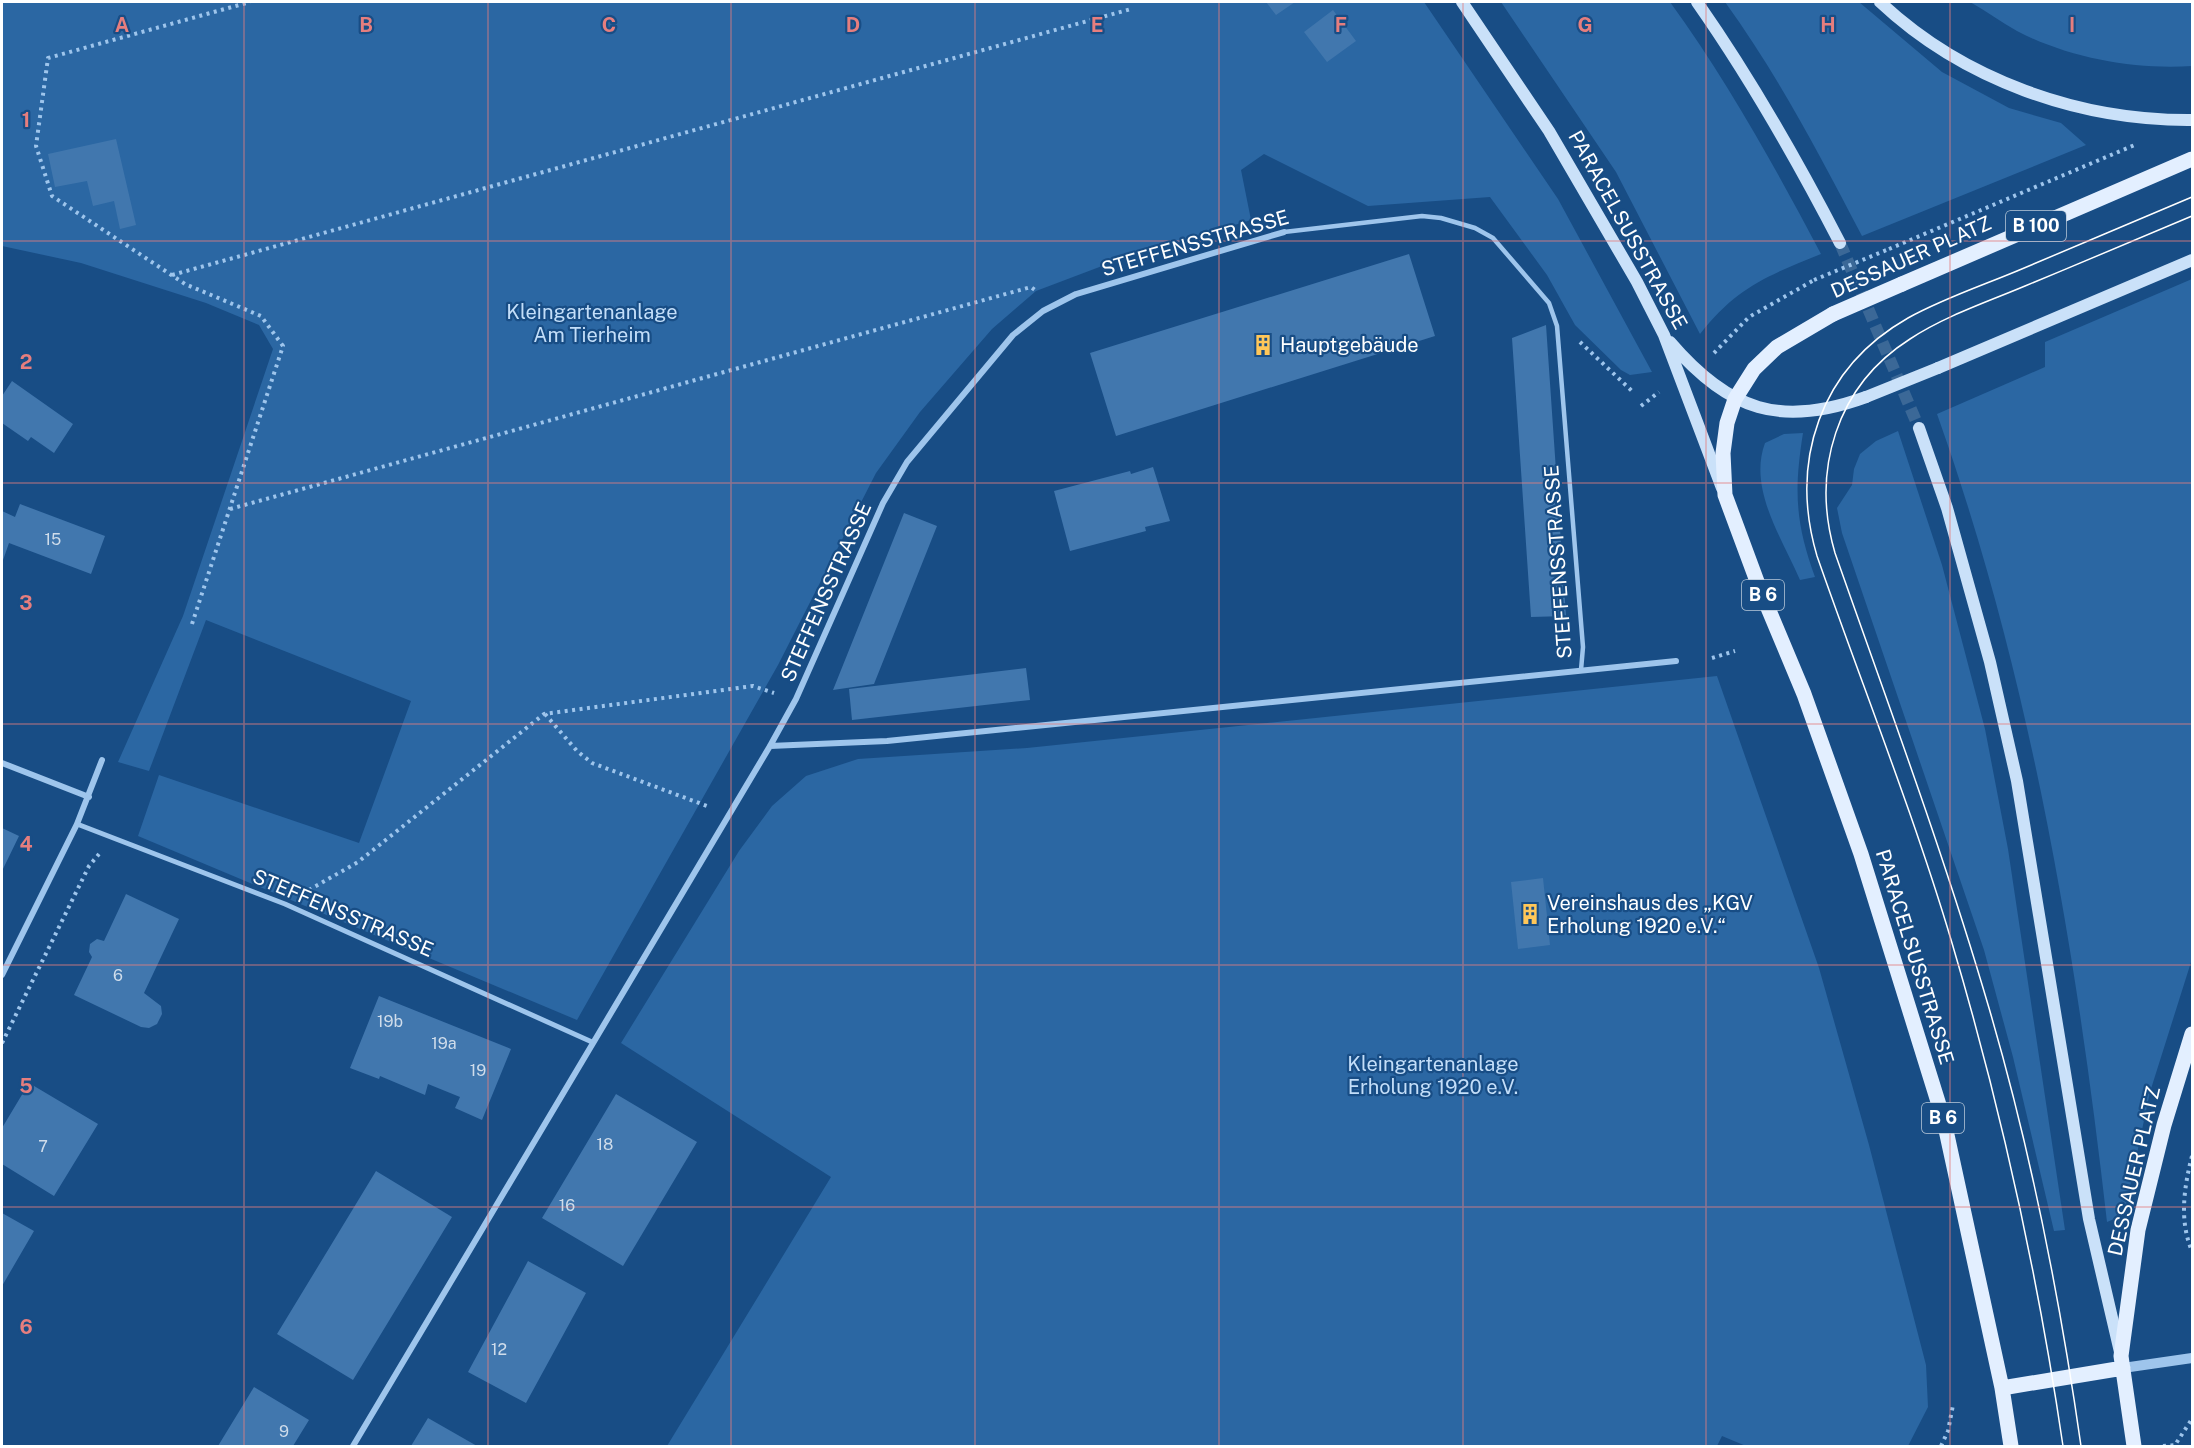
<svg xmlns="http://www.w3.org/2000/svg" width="2194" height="1448" viewBox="0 0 2194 1448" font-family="'Public Sans',sans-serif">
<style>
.green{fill:#2b67a3}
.building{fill:#4177ae}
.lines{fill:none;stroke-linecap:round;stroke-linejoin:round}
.secondary-tunnel{stroke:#3b6897;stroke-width:12;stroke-dasharray:12 6;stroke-linecap:butt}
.path{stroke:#9ec5ec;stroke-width:4;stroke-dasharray:3 4.5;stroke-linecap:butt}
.service{stroke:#9ec5ec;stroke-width:4.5}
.pedestrian{stroke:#9ec5ec;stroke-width:5}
.minor{stroke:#9ec5ec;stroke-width:6}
.tertiary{stroke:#9ec5ec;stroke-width:10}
.secondary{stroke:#cae1f9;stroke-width:12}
.primary{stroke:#e3efff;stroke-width:15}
.tram{stroke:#fff;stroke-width:1.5}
.path-bridge{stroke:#9ec5ec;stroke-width:4;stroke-dasharray:3 4.5;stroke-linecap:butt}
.secondary-bridge{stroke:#cae1f9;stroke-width:12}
.primary-bridge{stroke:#e3efff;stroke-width:15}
.grid{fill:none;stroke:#e67e7e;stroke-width:1.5;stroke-opacity:0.55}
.labels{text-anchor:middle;stroke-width:4.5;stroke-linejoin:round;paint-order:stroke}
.number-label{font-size:16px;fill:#d0ddeb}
.shield{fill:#184d85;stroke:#bacada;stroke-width:1.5}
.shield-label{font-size:18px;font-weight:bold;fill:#fff}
.street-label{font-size:20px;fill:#fff;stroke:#184d85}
.park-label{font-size:20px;fill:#c3def9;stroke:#184d85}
.poi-label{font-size:20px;fill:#fff;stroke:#184d85;text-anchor:start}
.grid-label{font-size:20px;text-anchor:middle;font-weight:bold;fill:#e67e7e;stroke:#184d85;stroke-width:4.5;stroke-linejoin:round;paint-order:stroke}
</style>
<rect width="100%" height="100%" fill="#184d85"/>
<path class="green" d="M 2,2 L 1424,2 L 1558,199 L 1652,372 L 1630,375 L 1621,370 L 1575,325 L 1547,275 L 1490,197 L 1368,206 L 1264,154 L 1241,170 L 1251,220 L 1110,263 L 1036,291 L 992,329 L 920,412 L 876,473 L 778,665 L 577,1020 L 138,836 L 159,775 L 359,843 L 411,701 L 206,620 L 149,771 L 118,762 L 183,616 L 273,349 L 259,325 L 206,303 L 81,263 L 2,246 Z
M 1501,2 L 1670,2 C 1728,82 1775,167 1821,254 C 1767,276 1737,287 1700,334 L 1616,172 Z
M 1725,2 L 1859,2 L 1942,72 L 2009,108 L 2061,123 L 2086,145 L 1862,236 C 1820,156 1778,75 1725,2 Z
M 1970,2 L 2192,2 L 2192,66 C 2136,70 2068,58 2017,31 C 2001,22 1986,11 1970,2 Z
M 2192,279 L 2192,959 L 2150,1092 L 2124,1215 L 2107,1222 C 2076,949 2030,675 1937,414 L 2045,367 L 2045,342 Z
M 1898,431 L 1942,565 L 1985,729 L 2008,849 L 2065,1230 L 2054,1231 L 2013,1057 L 1984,950 L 1842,533 L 1837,508 L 1852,485 L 1854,469 L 1860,454 L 1876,441 Z
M 1803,433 C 1794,490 1795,522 1815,577 L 1800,580 C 1782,538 1748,489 1765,443 L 1784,434 Z
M 1717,676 L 1819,968 L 1869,1145 L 1926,1365 L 1928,1407 L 1908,1446 L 1746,1446 L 1722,1436 L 1717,1446 L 667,1446 L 831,1177 L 621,1043 L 739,851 L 772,806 L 806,776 L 858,759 L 1027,748 Z"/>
<path class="building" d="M 1266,2 L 1295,2 L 1276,15 Z
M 1333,10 L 1356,41 L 1327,62 L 1304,32 Z
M 116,139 L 136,225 L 120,229 L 114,201 L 93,206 L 87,181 L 55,187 L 48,154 Z
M 1409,254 L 1435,336 L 1116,436 L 1090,353 Z
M 1546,325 L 1566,616 L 1531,617 L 1512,338 Z
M 12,381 L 73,424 L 54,453 L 31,437 L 28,441 L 2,423 L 2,396 Z
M 1153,467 L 1170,521 L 1145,527 L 1146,531 L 1070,551 L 1054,491 L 1130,471 L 1131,474 Z
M 20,504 L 105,536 L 91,574 L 9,543 L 2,563 L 2,511 L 15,517 Z
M 904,513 L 937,526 L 874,684 L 833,690 Z
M 1026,668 L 1030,700 L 852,720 L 849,689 Z
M 2,828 L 19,836 L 2,871 Z
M 1543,878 L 1550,945 L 1518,949 L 1511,882 Z
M 126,894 L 179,919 L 144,993 L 161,1006 L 162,1014 L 157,1024 L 149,1028 L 141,1027 L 74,995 L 92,957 L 89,952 L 90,944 L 97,939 L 104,941 Z
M 379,996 L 511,1049 L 482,1120 L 455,1108 L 460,1097 L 428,1084 L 425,1095 L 380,1076 L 379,1079 L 350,1068 Z
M 29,1083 L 98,1124 L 54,1196 L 2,1164 L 2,1128 Z
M 616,1094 L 697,1142 L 623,1266 L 542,1218 Z
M 376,1171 L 452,1217 L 353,1380 L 277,1334 Z
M 2,1213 L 34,1231 L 2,1286 Z
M 528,1261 L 586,1293 L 526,1403 L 468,1372 Z
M 254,1387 L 309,1420 L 293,1446 L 218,1446 Z
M 428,1418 L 477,1446 L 411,1446 Z"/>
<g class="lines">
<path class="secondary-tunnel" d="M 1840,243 L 1919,428"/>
<path class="path" d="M 1889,249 L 2137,144
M 172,275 L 1131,9
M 1580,342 L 1632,391
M 1714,353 L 1749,317 L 1814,280
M 1641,406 L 1659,392
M 230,509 L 1031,287 L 1035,290
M 192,624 L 283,346 L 261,316 L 185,284 L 52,196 L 36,146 L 48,58 L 250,2
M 1712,658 L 1735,651
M 545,714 L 577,751 L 592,763 L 707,806
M 309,890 L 358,862 L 544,714 L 753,686 L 774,693
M 2,1043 L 89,866 L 99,854
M 2192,1156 C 2184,1187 2179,1221 2192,1251
M 1941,1446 L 1948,1431 L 1953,1405
M 2163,1446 L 2175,1445 L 2192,1419"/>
<path class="service" d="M 1284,232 L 1422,216 L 1441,218 L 1475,228 L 1493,238 L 1549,303 L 1557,326 L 1583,647 L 1581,670"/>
<path class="pedestrian" d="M 77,824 L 285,904 L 592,1042"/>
<path class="minor" d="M 770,746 L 887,741 L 1676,661
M 2,763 L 89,797
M 2,975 L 77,824 L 102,760
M 353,1446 L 770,746 L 796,699 L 883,503 L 907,462 L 1013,335 L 1043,311 L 1076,294 L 1284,232"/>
<path class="tertiary" d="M 2123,1368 L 2192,1358"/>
<path class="secondary" d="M 1462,2 L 1549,131 L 1637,282 L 1664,335 L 1722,488
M 1697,2 C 1751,79 1797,160 1840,243
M 1880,2 C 1963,80 2079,121 2192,120
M 1670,342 C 1729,411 1781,428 1866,397
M 1938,368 L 2192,260
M 1919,428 L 1947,508 L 1990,662 L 2017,781 L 2089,1219 L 2120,1352"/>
<path class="primary" d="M 1902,284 L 2192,159
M 1833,314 L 1777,347 L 1754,369 L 1735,399 L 1727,423 L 1723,453 L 1725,495 L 1758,584 L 1804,694 L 1861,854 L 1944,1121 L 2002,1388 L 2011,1446
M 2002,1388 L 2123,1368
M 2134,1446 L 2121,1356 L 2138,1230 L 2164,1125 L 2192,1034"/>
<path class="tram" d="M 2063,1446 C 2038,1276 2001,1108 1952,943 C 1913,812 1862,685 1817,556 C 1789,461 1820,368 1908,318 C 1942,299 1981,286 2017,271 C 2075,246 2134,222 2192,197
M 2081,1446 C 2060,1299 2031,1151 1989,1008 C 1944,854 1888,704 1835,553 C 1811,471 1836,386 1910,339 C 1945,316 1987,302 2025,286 C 2081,263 2137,239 2192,216"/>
<path class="path-bridge" d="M 1814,280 L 1889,249"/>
<path class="secondary-bridge" d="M 1866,397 L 1938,368"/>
<path class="primary-bridge" d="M 1833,314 L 1902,284"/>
</g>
<path class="grid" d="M 244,2 L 244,1446M 488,2 L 488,1446M 731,2 L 731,1446M 975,2 L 975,1446M 1219,2 L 1219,1446M 1463,2 L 1463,1446M 1706,2 L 1706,1446M 1950,2 L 1950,1446M 2,241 L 2192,241M 2,483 L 2192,483M 2,724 L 2192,724M 2,965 L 2192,965M 2,1207 L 2192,1207"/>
<defs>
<symbol id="building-bare" viewBox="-9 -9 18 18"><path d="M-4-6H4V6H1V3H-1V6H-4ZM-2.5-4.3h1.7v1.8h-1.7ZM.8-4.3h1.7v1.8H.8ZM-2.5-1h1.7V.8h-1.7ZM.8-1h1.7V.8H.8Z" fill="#ffc759" stroke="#184d85" stroke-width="2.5" paint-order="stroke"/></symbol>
</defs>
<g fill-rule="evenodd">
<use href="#building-bare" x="1248" y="330" width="30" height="30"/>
<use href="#building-bare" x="1515" y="899" width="30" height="30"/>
</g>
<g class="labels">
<g class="number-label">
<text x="53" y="545">15</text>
<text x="118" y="981">6</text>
<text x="390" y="1027">19b</text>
<text x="444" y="1049">19a</text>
<text x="478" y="1076">19</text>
<text x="605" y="1150">18</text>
<text x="43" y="1152">7</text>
<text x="567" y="1211">16</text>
<text x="499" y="1355">12</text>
<text x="284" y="1437">9</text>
</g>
<g class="shield">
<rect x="2006" y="211" width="60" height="30" rx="4.5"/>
<rect x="1742" y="580" width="42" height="30" rx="4.5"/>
<rect x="1922" y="1103" width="42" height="30" rx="4.5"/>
</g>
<g class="shield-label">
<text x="2036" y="232">B 100</text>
<text x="1763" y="601">B 6</text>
<text x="1943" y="1124">B 6</text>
</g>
<g class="street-label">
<text transform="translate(1628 230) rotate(61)" y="7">PARACELSUSSTRASSE</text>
<text transform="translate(1195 243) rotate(-16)" y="7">STEFFENSSTRASSE</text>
<text transform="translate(1911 257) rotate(-24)" y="7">DESSAUER PLATZ</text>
<text transform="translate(1558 562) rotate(-94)" y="7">STEFFENSSTRASSE</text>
<text transform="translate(826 592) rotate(-66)" y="7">STEFFENSSTRASSE</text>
<text transform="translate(343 913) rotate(23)" y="7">STEFFENSSTRASSE</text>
<text transform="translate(1915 957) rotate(73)" y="7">PARACELSUSSTRASSE</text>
<text transform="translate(2134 1171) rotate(-77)" y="7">DESSAUER PLATZ</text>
</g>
<g class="park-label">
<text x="592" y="319">Kleingartenanlage<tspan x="592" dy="23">Am Tierheim</tspan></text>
<text x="1433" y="1071">Kleingartenanlage<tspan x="1433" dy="23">Erholung 1920 e.V.</tspan></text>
</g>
<g class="poi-label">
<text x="1280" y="352">Hauptgebäude</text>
<text x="1547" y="910">Vereinshaus des „KGV<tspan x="1547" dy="23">Erholung 1920 e.V.“</tspan></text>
</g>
</g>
<g class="grid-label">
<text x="122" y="32">A</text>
<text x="366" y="32">B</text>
<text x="609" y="32">C</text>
<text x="853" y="32">D</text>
<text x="1097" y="32">E</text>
<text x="1341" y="32">F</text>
<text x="1585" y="32">G</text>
<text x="1828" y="32">H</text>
<text x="2072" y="32">I</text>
<text x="26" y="127">1</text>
<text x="26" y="369">2</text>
<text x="26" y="610">3</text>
<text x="26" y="851">4</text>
<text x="26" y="1093">5</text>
<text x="26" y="1334">6</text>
</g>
<rect width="2194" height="1448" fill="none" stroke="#ffffff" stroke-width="6"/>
</svg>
